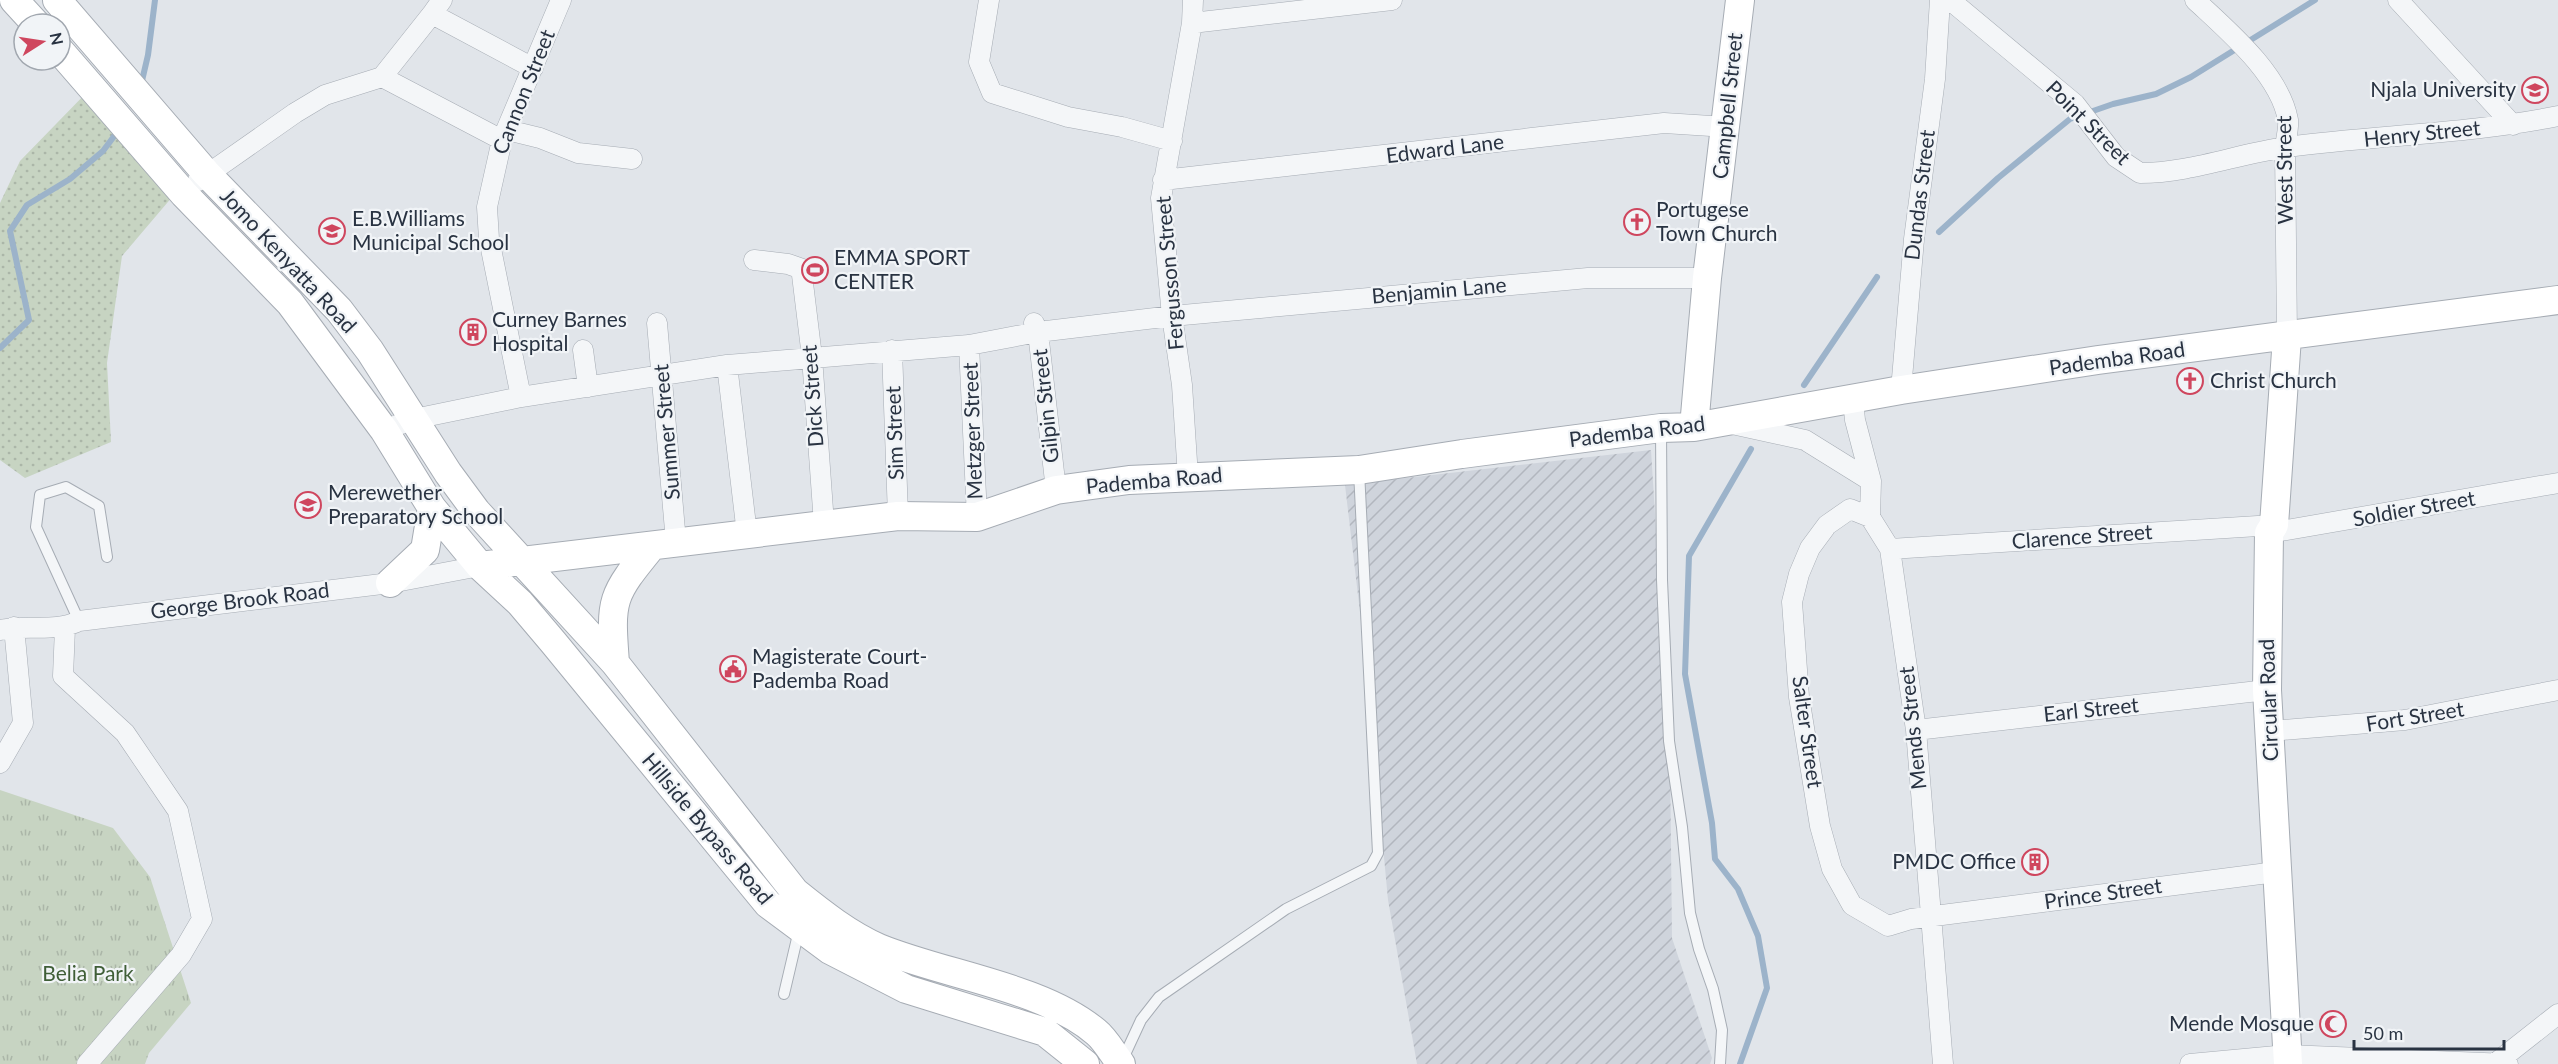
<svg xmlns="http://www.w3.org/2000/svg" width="2558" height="1064" viewBox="0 0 2558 1064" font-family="Lato,sans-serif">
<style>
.industrial{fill:url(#industrial-furrows)}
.grass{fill:url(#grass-dots)}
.park{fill:url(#park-tufts)}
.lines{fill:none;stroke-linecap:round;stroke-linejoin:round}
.stream{stroke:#9cb3ca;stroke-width:6}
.service-casing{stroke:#a6acb4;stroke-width:12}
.minor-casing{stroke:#a6acb4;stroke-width:21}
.secondary-casing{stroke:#a6acb4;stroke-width:30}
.service{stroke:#f4f6f8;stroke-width:10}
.minor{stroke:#f4f6f8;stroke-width:20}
.secondary{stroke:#fff;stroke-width:28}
.labels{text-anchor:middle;stroke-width:4.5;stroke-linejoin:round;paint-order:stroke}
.poi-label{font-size:21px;fill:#293342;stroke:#f1f4f7;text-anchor:start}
.street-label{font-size:21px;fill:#293342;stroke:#f1f4f7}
.park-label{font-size:21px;fill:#3f5e37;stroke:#f1f4f7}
</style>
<defs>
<pattern id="industrial-furrows" width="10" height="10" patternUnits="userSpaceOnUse" patternTransform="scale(1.5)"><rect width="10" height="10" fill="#cfd4dc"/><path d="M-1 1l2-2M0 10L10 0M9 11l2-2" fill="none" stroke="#b2b6be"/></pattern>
<pattern id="grass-dots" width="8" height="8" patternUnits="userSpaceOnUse" patternTransform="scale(1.5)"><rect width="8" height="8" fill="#c7d4c2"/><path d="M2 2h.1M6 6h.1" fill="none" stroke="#abb6a8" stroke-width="1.8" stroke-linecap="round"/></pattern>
<pattern id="park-tufts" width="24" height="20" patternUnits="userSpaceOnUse" patternTransform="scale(1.5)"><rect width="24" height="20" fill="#c7d4c2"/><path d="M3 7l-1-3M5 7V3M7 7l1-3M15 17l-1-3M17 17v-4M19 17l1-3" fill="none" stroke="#abb6a8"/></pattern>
</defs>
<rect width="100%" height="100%" fill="#e1e5ea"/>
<path class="industrial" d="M 1651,450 L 1670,755 L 1672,938 L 1712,1058 L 1710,1064 L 1417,1064 L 1388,900 L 1366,663 L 1345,485 Z"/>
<path class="grass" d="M 92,87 L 173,196 L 122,256 L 107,363 L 111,442 L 25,478 L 0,460 L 0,203 L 20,161 Z"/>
<path class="park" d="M 0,790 L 113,828 L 150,877 L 191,1003 L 149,1053 L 145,1064 L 0,1064 Z"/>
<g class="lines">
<path class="stream" d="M 141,85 L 148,55 L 155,0
M 1939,232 L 1998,178 L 2070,119 L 2113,104 L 2156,94 L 2191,77 L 2315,0
M 0,348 L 29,320 L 10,231 L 27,205 L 70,179 L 103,151 L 118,131
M 1804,385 L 1877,277
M 1740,1064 L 1767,988 L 1758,936 L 1738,889 L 1715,859 L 1712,823 L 1685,674 L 1689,556 L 1751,449"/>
<defs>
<path id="service" d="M 1661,429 L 1662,580 L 1669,741 L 1682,827 L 1690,913 L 1699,949 L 1713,989 L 1722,1030 L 1720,1064
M 79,621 L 36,527 L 40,495 L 66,487 L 99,506 L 107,557
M 784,994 L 799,930
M 1122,1061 L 1141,1020 L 1159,997 L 1286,909 L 1371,866 L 1378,853 L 1359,471"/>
<path id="minor" d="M 442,0 L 432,14 L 533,68
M 989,0 L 979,62 L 992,93 L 1068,117 L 1122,127 L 1172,141
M 1950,0 L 2075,104 L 2116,157 L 2140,173 C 2190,173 2237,154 2287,147 C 2377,135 2469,134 2558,116
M 2195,0 C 2227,30 2280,74 2288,120 C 2289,128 2286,139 2285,147 L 2287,337
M 2398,0 L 2513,125
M 1192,23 L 1392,0
M 382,77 L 432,14
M 507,130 L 540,138 L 578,153 L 632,159
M 1163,180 L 1664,123 L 1727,127
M 198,181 L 295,113 L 325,95 L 382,77 L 502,140
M 754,260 L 788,264 L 805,270 L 802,275 L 812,357 L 824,524
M 657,323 L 676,542
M 1034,323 L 1038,332 L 1056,490
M 969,345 L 977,517
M 583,350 L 588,387
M 892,350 L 898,516
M 727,365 L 747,534
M 1901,390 L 1914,239 L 1935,79 L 1940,0
M 521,397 L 489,239 L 487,207 L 502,140 L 561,0
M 1853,400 L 1855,420 L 1871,481 L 1870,517 L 1890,549 L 1916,730 L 1943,1064
M 1732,424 L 1805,440 L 1871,481
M 384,430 L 414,419 L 521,397 L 727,365 L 969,345 L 1038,332 L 1172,316 L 1588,278 L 1707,278
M 1188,477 L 1182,385 L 1172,316 L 1161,198 L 1192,23 L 1193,0
M 1870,517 L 1850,509 L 1827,525 L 1810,548 L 1799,574 L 1792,602 L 1799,697 L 1820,826 L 1832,869 L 1852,905 L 1888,926 L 1911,919 L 2276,872
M 2269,533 L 2558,483
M 1890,549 L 2274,525
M 65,628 L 63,676 L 125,733 L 178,811 L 202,919 L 181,955 L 87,1064
M 0,630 C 27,624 55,633 79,621 L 390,583 L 480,566
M 1916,730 L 2267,690
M 2270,731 L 2405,720 L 2558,690
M 0,763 L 23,723 L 14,627
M 2497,1062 L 2558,1014
M 2190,1064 L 2287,1055 L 2508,1064"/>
<path id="secondary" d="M 14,0 L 36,24
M 57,0 L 206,173 L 339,310 L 370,351 L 448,473 L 476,511 L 615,663 L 795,892 C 821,913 849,935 879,948 C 945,975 1043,987 1096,1032 C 1106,1040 1113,1054 1121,1064
M 60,51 L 184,194 L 290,303 L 384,430 L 432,508 L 480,566 L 520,603 L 553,642 L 768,904 L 830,950 L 906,989 L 1045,1032 L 1085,1064
M 2287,337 L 2274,525 L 2269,533 L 2267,690 L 2288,1064
M 1694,427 L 1707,278 L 1740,0
M 480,566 L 898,516 L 977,517 L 1056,490 L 1129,480 L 1359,470 L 1462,454 L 1661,428 L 1694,427 L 1901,390 L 2098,360 L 2558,300
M 390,583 L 425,550 L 432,508
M 615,663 C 610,599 611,596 652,546"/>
</defs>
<use href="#service" class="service-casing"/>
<use href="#minor" class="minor-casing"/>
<use href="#secondary" class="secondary-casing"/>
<use href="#service" class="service"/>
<use href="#minor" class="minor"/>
<use href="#secondary" class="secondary"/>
</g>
<defs>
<symbol id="university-ring" viewBox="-11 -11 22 22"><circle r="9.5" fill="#f1f4f7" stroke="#cf465e" stroke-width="1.5"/><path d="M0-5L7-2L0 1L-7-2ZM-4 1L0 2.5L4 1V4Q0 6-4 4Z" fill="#cf465e"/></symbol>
<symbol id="church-ring" viewBox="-11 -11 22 22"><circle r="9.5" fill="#f1f4f7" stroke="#cf465e" stroke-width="1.5"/><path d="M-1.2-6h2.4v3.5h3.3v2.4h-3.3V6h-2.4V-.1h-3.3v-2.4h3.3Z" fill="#cf465e"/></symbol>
<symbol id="school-ring" viewBox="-11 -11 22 22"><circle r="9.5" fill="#f1f4f7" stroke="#cf465e" stroke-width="1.5"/><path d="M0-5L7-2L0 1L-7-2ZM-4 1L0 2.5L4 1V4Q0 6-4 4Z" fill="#cf465e"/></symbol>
<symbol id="stadium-ring" viewBox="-11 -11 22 22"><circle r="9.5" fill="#f1f4f7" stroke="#cf465e" stroke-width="1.5"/><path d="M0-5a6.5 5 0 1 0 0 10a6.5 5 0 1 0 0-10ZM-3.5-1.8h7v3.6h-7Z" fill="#cf465e"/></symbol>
<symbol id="building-ring" viewBox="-11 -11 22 22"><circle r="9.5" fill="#f1f4f7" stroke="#cf465e" stroke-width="1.5"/><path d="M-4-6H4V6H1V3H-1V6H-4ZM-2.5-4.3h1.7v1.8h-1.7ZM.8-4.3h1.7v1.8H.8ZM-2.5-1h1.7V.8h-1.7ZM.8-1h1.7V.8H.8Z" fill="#cf465e"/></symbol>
<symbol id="civic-ring" viewBox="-11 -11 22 22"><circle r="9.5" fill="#f1f4f7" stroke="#cf465e" stroke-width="1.5"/><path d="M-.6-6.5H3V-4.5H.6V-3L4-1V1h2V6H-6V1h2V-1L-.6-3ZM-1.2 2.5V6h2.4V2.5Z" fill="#cf465e"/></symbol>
<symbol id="mosque-ring" viewBox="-11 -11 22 22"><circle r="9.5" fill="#f1f4f7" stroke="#cf465e" stroke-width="1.5"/><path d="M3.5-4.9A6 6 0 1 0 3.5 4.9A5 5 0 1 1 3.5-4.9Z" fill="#cf465e"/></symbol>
</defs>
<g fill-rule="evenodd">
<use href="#university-ring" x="2520" y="75" width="30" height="30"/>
<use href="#church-ring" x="1622" y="207" width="30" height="30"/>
<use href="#school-ring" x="317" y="216" width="30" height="30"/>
<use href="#stadium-ring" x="800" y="255" width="30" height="30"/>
<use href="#building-ring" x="458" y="317" width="30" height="30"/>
<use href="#church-ring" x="2175" y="366" width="30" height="30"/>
<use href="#school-ring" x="293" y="490" width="30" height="30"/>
<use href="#civic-ring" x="718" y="654" width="30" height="30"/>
<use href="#building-ring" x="2020" y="847" width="30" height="30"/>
<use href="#mosque-ring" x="2318" y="1009" width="30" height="30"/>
</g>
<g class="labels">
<g class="poi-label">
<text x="2516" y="97" text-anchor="end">Njala University</text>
<text x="1656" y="217">Portugese<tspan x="1656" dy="24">Town Church</tspan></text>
<text x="352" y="226">E.B.Williams<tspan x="352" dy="24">Municipal School</tspan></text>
<text x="834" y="265">EMMA SPORT<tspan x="834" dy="24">CENTER</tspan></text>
<text x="492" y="327">Curney Barnes<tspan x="492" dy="24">Hospital</tspan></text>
<text x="2210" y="388">Christ Church</text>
<text x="328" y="500">Merewether<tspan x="328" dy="24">Preparatory School</tspan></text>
<text x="752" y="664">Magisterate Court-<tspan x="752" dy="24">Pademba Road</tspan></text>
<text x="2016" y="869" text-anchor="end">PMDC Office</text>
<text x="2314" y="1031" text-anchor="end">Mende Mosque</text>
</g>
<g class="street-label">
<text transform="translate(524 92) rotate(-68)" y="7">Cannon Street</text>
<text transform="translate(1728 106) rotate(-84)" y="7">Campbell Street</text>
<text transform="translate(2088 123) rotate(45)" y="7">Point Street</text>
<text transform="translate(2422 134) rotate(-6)" y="7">Henry Street</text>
<text transform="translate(1445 149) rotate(-7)" y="7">Edward Lane</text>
<text transform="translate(2285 170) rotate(-91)" y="7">West Street</text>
<text transform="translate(1920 195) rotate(-83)" y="7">Dundas Street</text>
<text transform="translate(288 261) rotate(47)" y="7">Jomo Kenyatta Road</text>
<text transform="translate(1170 273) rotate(-95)" y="7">Fergusson Street</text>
<text transform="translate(1439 291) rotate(-5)" y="7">Benjamin Lane</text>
<text transform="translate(2117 359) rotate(-8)" y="7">Pademba Road</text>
<text transform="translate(813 396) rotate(-94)" y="7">Dick Street</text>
<text transform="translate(1046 406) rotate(-96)" y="7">Gilpin Street</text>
<text transform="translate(973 431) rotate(-92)" y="7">Metzger Street</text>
<text transform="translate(667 432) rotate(-95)" y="7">Summer Street</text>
<text transform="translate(1637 432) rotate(-7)" y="7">Pademba Road</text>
<text transform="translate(895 433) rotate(-92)" y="7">Sim Street</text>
<text transform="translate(1154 481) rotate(-5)" y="7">Pademba Road</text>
<text transform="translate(2414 509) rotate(-10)" y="7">Soldier Street</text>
<text transform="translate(2082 537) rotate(-4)" y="7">Clarence Street</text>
<text transform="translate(240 601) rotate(-7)" y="7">George Brook Road</text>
<text transform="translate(2269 700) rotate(-92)" y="7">Circular Road</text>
<text transform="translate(2091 710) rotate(-6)" y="7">Earl Street</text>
<text transform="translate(2415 717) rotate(-9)" y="7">Fort Street</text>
<text transform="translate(1913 728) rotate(-96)" y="7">Mends Street</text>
<text transform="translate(1807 732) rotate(82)" y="7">Salter Street</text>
<text transform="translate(707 829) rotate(50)" y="7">Hillside Bypass Road</text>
<text transform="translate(2103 894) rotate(-8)" y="7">Prince Street</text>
</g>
<g class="park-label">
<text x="88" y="981">Belia Park</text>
</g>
</g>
<g transform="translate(42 42) rotate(78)"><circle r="28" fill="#f1f4f7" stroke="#a1a7af" stroke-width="1.5"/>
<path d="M0-4.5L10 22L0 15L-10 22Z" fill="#cf465e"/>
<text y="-9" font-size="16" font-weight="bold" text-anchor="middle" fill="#293342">N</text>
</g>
<path d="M2354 1040v9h150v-9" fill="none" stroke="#293342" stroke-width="3"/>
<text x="2363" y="1040" font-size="18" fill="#293342" stroke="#f1f4f7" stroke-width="4.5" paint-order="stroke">50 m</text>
</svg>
